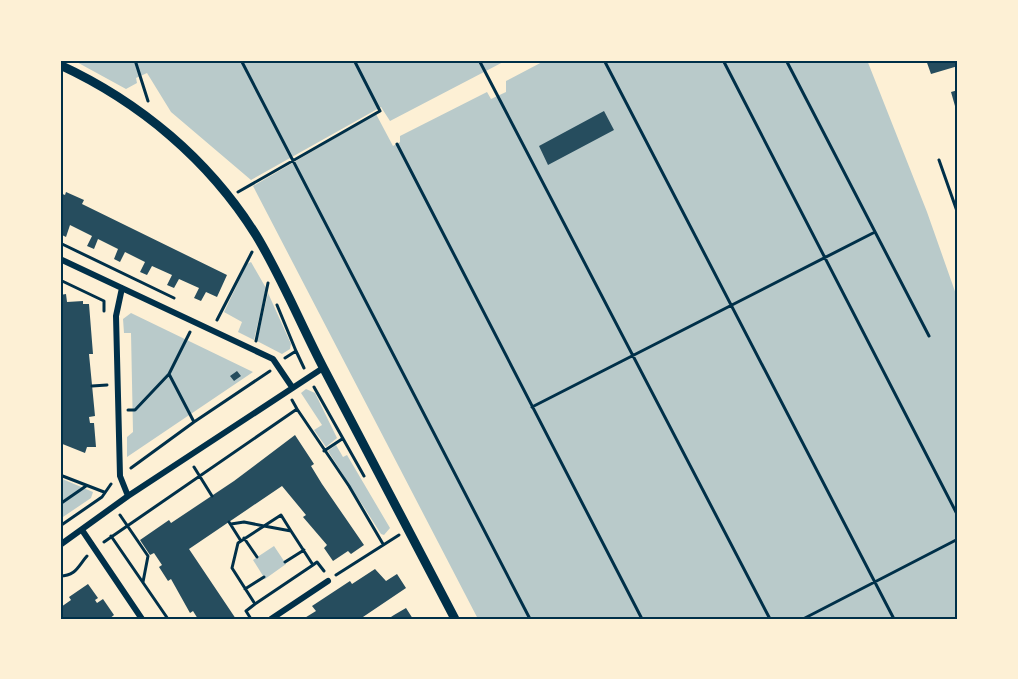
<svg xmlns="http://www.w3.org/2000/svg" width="1018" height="679" viewBox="0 0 1018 679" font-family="Ubuntu,sans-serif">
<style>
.green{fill:#b9caca}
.building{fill:#264d5e}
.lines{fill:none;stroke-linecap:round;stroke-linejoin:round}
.path{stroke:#003049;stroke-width:3}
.minor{stroke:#003049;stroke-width:6}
.tertiary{stroke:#003049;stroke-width:9}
.neatline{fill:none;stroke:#003049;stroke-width:2}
</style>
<rect width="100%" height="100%" fill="#fdf0d5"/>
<path class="green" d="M 73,60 L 507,60 L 390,121 L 381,107 L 251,180 L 171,112 L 147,73 L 136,78 L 137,83 L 126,89 Z
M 546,60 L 867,60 L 927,212 L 958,300 L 958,619 L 478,619 L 253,186 L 376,114 L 393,146 L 400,142 L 400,136 L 487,92 L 491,99 L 506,92 L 506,81 Z
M 251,262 L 266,288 L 254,340 L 238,332 L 242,322 L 224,312 L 247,264 Z
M 268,293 L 291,344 L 290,349 L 282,354 L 257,341 Z
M 131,313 L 253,372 L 127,457 L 127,437 L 133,432 L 131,333 L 124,333 L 123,319 Z
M 306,389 L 315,393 L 337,438 L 326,447 L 314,430 L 322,425 L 301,393 Z
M 336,445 L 343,457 L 347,455 L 390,528 L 384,535 L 381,534 L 328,451 Z
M 60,478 L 93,492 L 91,498 L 60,519 Z
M 274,546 L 286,564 L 265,579 L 253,560 Z"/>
<path class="building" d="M 926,60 L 958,60 L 958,66 L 931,74 Z
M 958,90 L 958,112 L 957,113 L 951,92 Z
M 604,111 L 614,130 L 548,165 L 539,146 Z
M 66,192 L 84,200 L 82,204 L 227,275 L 217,297 L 206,292 L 201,301 L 194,298 L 199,288 L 179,279 L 174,288 L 167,285 L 172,275 L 152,266 L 147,275 L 140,272 L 145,262 L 125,252 L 120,262 L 114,259 L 118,249 L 98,239 L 94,249 L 87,246 L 92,236 L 70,225 L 66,237 L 60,234 L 60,193 L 65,195 Z
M 66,294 L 67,302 L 83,301 L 83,304 L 89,304 L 93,354 L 89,354 L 95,416 L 89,417 L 90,423 L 94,423 L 96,447 L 87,447 L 85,453 L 60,443 L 60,295 Z
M 237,371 L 241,376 L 234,381 L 230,376 Z
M 295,435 L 314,464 L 311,466 L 322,484 L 364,545 L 351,554 L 348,551 L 333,561 L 324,548 L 327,545 L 303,517 L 306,515 L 282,486 L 189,549 L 236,619 L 198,619 L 193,611 L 190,613 L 171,579 L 168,581 L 159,567 L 162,565 L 154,553 L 150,555 L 140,540 L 169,520 L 171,523 L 234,481 Z
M 375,569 L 386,581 L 397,574 L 406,588 L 360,619 L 303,619 L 316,611 L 312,606 L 350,581 L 352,584 Z
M 88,584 L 98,598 L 95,600 L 97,603 L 103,599 L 114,615 L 109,619 L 60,619 L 60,605 L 61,607 L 71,600 L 69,597 Z
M 406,608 L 413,619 L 388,619 L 394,615 Z"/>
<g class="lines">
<path class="path" d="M 135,60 L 148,101
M 241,60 L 530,619
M 479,60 L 770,619
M 604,60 L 894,619
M 723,60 L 958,516
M 786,60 L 929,336
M 397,144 L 642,619
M 939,160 L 958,214
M 238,192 L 380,111 L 354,60
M 60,243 L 174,298
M 60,280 L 104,301 L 104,311
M 277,305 L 296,351 L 285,358
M 217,320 L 252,252
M 256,341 L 268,283
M 296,351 L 304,368
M 169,374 L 194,422
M 92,386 L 107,385
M 314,387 L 364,476
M 532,407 L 875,232
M 297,409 L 349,486 L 383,544
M 128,410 L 135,410 L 169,374 L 190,332
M 324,451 L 342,439
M 194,467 L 212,496
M 131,468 L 194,422 L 270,371
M 60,475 L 104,492
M 60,504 L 86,486
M 120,515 L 148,556 L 143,582
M 229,522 L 241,541
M 231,524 L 244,522 L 264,526
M 60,526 L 102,497 L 111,484
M 264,526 L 238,543 L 232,568 L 255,604 L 313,565 L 291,531 L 264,526 L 281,515 L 291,531
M 111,536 L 168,619
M 244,538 L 257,557
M 104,542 L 297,409 L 292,400
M 285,562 L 304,550
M 313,565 L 317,562 L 324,571
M 336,575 L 399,535
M 60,576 C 76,576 78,566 87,556
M 245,589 L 264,577
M 251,619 L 246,611 L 255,604
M 803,619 L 958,539"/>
<path class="minor" d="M 60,259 L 273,359 L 292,387
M 122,288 L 116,316 L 120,476 L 128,496
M 82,530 L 142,619
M 60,545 L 128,496 L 323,368
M 271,619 L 328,581"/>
<path class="tertiary" d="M 60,65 C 140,102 209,160 256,235 C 282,278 301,325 324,369 C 368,452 411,536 455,619"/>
</g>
<rect width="1018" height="679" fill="none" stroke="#fdf0d5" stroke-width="123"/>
<rect x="62" y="62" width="894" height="556" class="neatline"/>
</svg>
